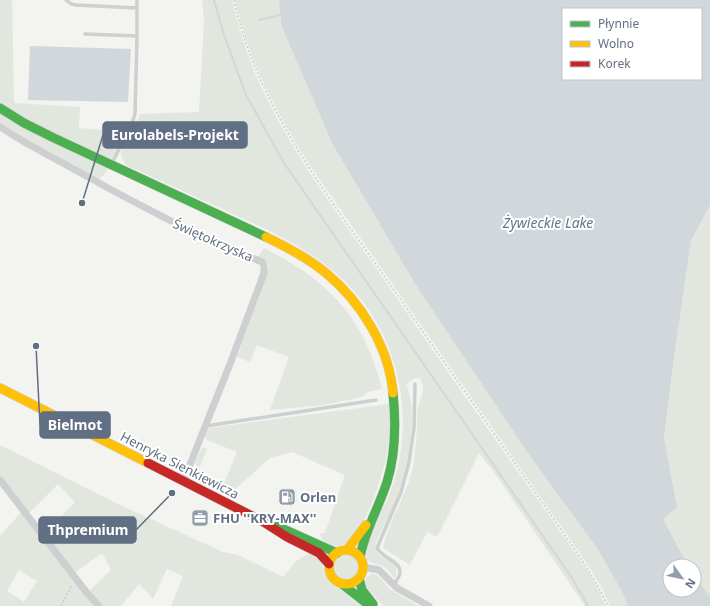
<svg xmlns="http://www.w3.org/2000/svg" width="710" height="606" viewBox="0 0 710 606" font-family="'Noto Sans',sans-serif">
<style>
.green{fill:#e1e6de;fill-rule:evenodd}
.water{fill:#d1d7da;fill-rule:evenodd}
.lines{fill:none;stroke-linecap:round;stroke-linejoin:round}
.stream{stroke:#d1d7da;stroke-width:2}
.fast-casing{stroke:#cfd0d1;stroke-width:10}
.slow-casing{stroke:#cfd0d1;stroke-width:10}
.jam-casing{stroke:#cfd0d1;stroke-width:10}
.path{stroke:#ccc;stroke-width:1.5;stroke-dasharray:2 2;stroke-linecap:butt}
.lane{stroke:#cecfd0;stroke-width:3.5}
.street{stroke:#cecfd0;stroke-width:7}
.fast{stroke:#4caf50;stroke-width:9}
.slow{stroke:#ffc107;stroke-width:9}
.jam{stroke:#c62828;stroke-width:9}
.labels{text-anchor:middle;stroke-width:4;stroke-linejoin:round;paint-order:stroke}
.street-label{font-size:13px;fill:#606f83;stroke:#fff}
.poi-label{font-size:13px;font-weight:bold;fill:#606f83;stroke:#fff;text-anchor:start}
.water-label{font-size:14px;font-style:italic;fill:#607989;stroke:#fff}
.leader{fill:none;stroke:#606f83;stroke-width:1.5}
.callout-dot{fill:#606f83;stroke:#fff;stroke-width:1.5}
.callout{fill:#606f83;stroke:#606f83;stroke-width:1.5}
.callout-label{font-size:14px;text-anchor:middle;font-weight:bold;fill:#fff}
</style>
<rect width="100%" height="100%" fill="#f3f3f0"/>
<path class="green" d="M 0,0 L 12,0 L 14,103 L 80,107 L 79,128 L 128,132 L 112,165 L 97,182 L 0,127 Z
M 202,0 L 232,0 C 240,33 250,65 265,95 C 297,161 343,221 385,281 C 450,376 517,470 583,564 L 595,583 L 606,606 L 585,606 L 494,472 L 479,453 L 437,537 L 427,532 L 410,565 L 383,548 C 389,520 407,495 413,467 C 415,455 416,441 417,428 C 417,422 416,415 418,409 C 420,396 427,392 420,378 L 415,378 L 406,384 C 420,416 406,476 393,508 C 387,521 378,534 375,547 C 378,562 403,558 395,578 L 393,577 C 384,561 379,568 367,560 C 359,544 383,511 389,496 C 416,427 403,346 354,291 C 330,264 299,246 268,230 L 126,165 L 121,157 L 121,152 L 136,125 L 140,114 L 199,112 L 204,21 Z
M 235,0 L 279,0 L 281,25 L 332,143 L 415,284 L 527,452 L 599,551 L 622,592 L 628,606 L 610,606 L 602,588 L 586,562 L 313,170 C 278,116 249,62 235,0 Z
M 710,205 L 710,597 L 694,575 L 694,566 L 688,566 L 663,519 L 677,507 L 664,437 L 674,357 L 691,241 Z
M 264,248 C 329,281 364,317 382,389 L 367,392 L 362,397 L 324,405 L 270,410 L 289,357 L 257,345 L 250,362 L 237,357 L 267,272 L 269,266 L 265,262 L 258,257 Z
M 389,404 C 390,420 390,437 387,453 C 383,474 361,553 332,546 C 325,544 321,539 320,533 L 325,533 L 345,475 L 292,452 L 270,458 L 232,492 L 229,497 L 192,476 L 196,465 L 195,462 L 202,448 L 205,447 L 207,449 L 199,468 C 200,477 215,479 222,482 L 225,481 L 237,452 L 207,440 L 205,437 L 209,428 Z
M 0,445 L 122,506 L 223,552 L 238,555 L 283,577 L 296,561 L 310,553 C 328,564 319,566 328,580 L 361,606 L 171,606 L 183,576 L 167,569 L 153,599 L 139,584 L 121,606 L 0,606 L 0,536 L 23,510 L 0,480 ZM 58,484 L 75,502 L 45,533 L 29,513 ZM 102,553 L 111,570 L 87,593 L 73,574 ZM 19,570 L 37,581 L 24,602 L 7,591 Z
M334 567a12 12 0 1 1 24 0a12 12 0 1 1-24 0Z
M 371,574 L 377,575 L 390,589 L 418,606 L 384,606 L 365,587 L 366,578 Z"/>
<path class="water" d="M 279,0 L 710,0 L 710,205 L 691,241 L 674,357 L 664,437 L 677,507 L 663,519 L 688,566 L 670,566 L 670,590 L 694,590 L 694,575 L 710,597 L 710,606 L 628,606 L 622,592 L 599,551 L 527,452 L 415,284 L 332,143 L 281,25 ZM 563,9 L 701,9 L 701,79 L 563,79 Z
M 30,46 L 131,49 L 128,102 L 28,100 Z"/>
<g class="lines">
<path class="stream" d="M 214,0 L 223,32 L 246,95 L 284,163 L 572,578 L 588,606
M 259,20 L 280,15"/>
<defs>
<path id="fast" d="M 0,108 L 24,123 L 54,138 L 266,237
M 277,526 L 337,553
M 360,557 C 365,530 379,507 387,482 C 396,453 396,423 393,393
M 359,578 L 362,590 L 373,604
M 342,584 L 370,606"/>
<path id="slow" d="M 266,237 C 287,247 308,258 326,273 C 361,302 389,347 393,393
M 0,388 L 148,463
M329 567a17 17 0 1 1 34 0a17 17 0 1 1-34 0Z
M 347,550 L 366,525"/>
<path id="jam" d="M 148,463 L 262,521 L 287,537 L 319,553 L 329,564"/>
</defs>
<use href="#fast" class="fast-casing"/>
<use href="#slow" class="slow-casing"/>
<use href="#jam" class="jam-casing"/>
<path class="path" d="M 234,0 C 257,106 326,193 387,280 C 452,374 519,468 584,563 L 599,588 L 608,606
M 61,606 L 72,585"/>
<path class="lane" d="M 66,0 L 71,4 L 76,5 L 137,8
M 85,34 L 137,36 L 137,0
M 112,164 C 119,147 130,132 135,114 L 137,36
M 206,426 L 376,400
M 393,585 C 413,562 385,562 377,548 L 401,492 L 409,462 L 414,428 L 415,384"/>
<path class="street" d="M 0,127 L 26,143 L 121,195 L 198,235 L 262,262 L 264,266 L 264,273 L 230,364 L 183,482
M 0,480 L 87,593 L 99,606
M 363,567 L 379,570 L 397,588 L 429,606"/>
<use href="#fast" class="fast"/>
<use href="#slow" class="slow"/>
<use href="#jam" class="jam"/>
</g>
<defs>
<symbol id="fuel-square" viewBox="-11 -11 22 22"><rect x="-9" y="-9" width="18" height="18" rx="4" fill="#939da9" stroke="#fff"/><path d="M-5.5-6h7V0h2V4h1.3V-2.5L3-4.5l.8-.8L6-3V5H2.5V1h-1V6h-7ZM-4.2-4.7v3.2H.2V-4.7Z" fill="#fff"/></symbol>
<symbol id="office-square" viewBox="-11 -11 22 22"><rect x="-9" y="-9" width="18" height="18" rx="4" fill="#939da9" stroke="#fff"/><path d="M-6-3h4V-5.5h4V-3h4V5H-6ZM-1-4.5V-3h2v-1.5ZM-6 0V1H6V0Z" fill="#fff"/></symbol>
</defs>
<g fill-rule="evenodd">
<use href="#fuel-square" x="277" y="487" width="20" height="20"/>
<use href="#office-square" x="190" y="508" width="20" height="20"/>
</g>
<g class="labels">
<g class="street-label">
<text transform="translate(213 240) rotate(24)" y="5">Świętokrzyska</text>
<text transform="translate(180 465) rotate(27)" y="5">Henryka Sienkiewicza</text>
</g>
<g class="poi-label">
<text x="300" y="502">Orlen</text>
<text x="213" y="523">FHU ''KRY-MAX''</text>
</g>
<g class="water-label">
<text x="548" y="228">Żywieckie Lake</text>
</g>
</g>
<path class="leader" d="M82 203L103 135M36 346L40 425M172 493L136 530"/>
<g class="callout-dot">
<circle cx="82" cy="203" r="4"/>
<circle cx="36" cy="346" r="4"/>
<circle cx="172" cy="493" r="4"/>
</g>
<g class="callout">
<rect x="103" y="122" width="144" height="26" rx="4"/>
<rect x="40" y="412" width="70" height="26" rx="4"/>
<rect x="39" y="517" width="97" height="26" rx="4"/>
</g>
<g class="callout-label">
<text x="175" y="140">Eurolabels-Projekt</text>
<text x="75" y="430">Bielmot</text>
<text x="88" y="535">Thpremium</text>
</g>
<rect x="562" y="8" width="140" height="72" fill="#ffffff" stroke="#bfc5cd"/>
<rect x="570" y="21" width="20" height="6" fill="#4caf50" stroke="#bfc5cd"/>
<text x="598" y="28" font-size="12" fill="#606f83">Płynnie</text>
<rect x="570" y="41" width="20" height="6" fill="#ffc107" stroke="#bfc5cd"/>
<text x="598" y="48" font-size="12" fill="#606f83">Wolno</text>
<rect x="570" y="61" width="20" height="6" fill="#c62828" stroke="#bfc5cd"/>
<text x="598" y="68" font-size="12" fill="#606f83">Korek</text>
<g transform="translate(682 578) rotate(123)"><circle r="19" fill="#ffffff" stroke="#bfc5cd"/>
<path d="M0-3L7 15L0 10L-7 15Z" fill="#939da9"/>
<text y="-6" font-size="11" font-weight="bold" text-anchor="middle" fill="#606f83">N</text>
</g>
</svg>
